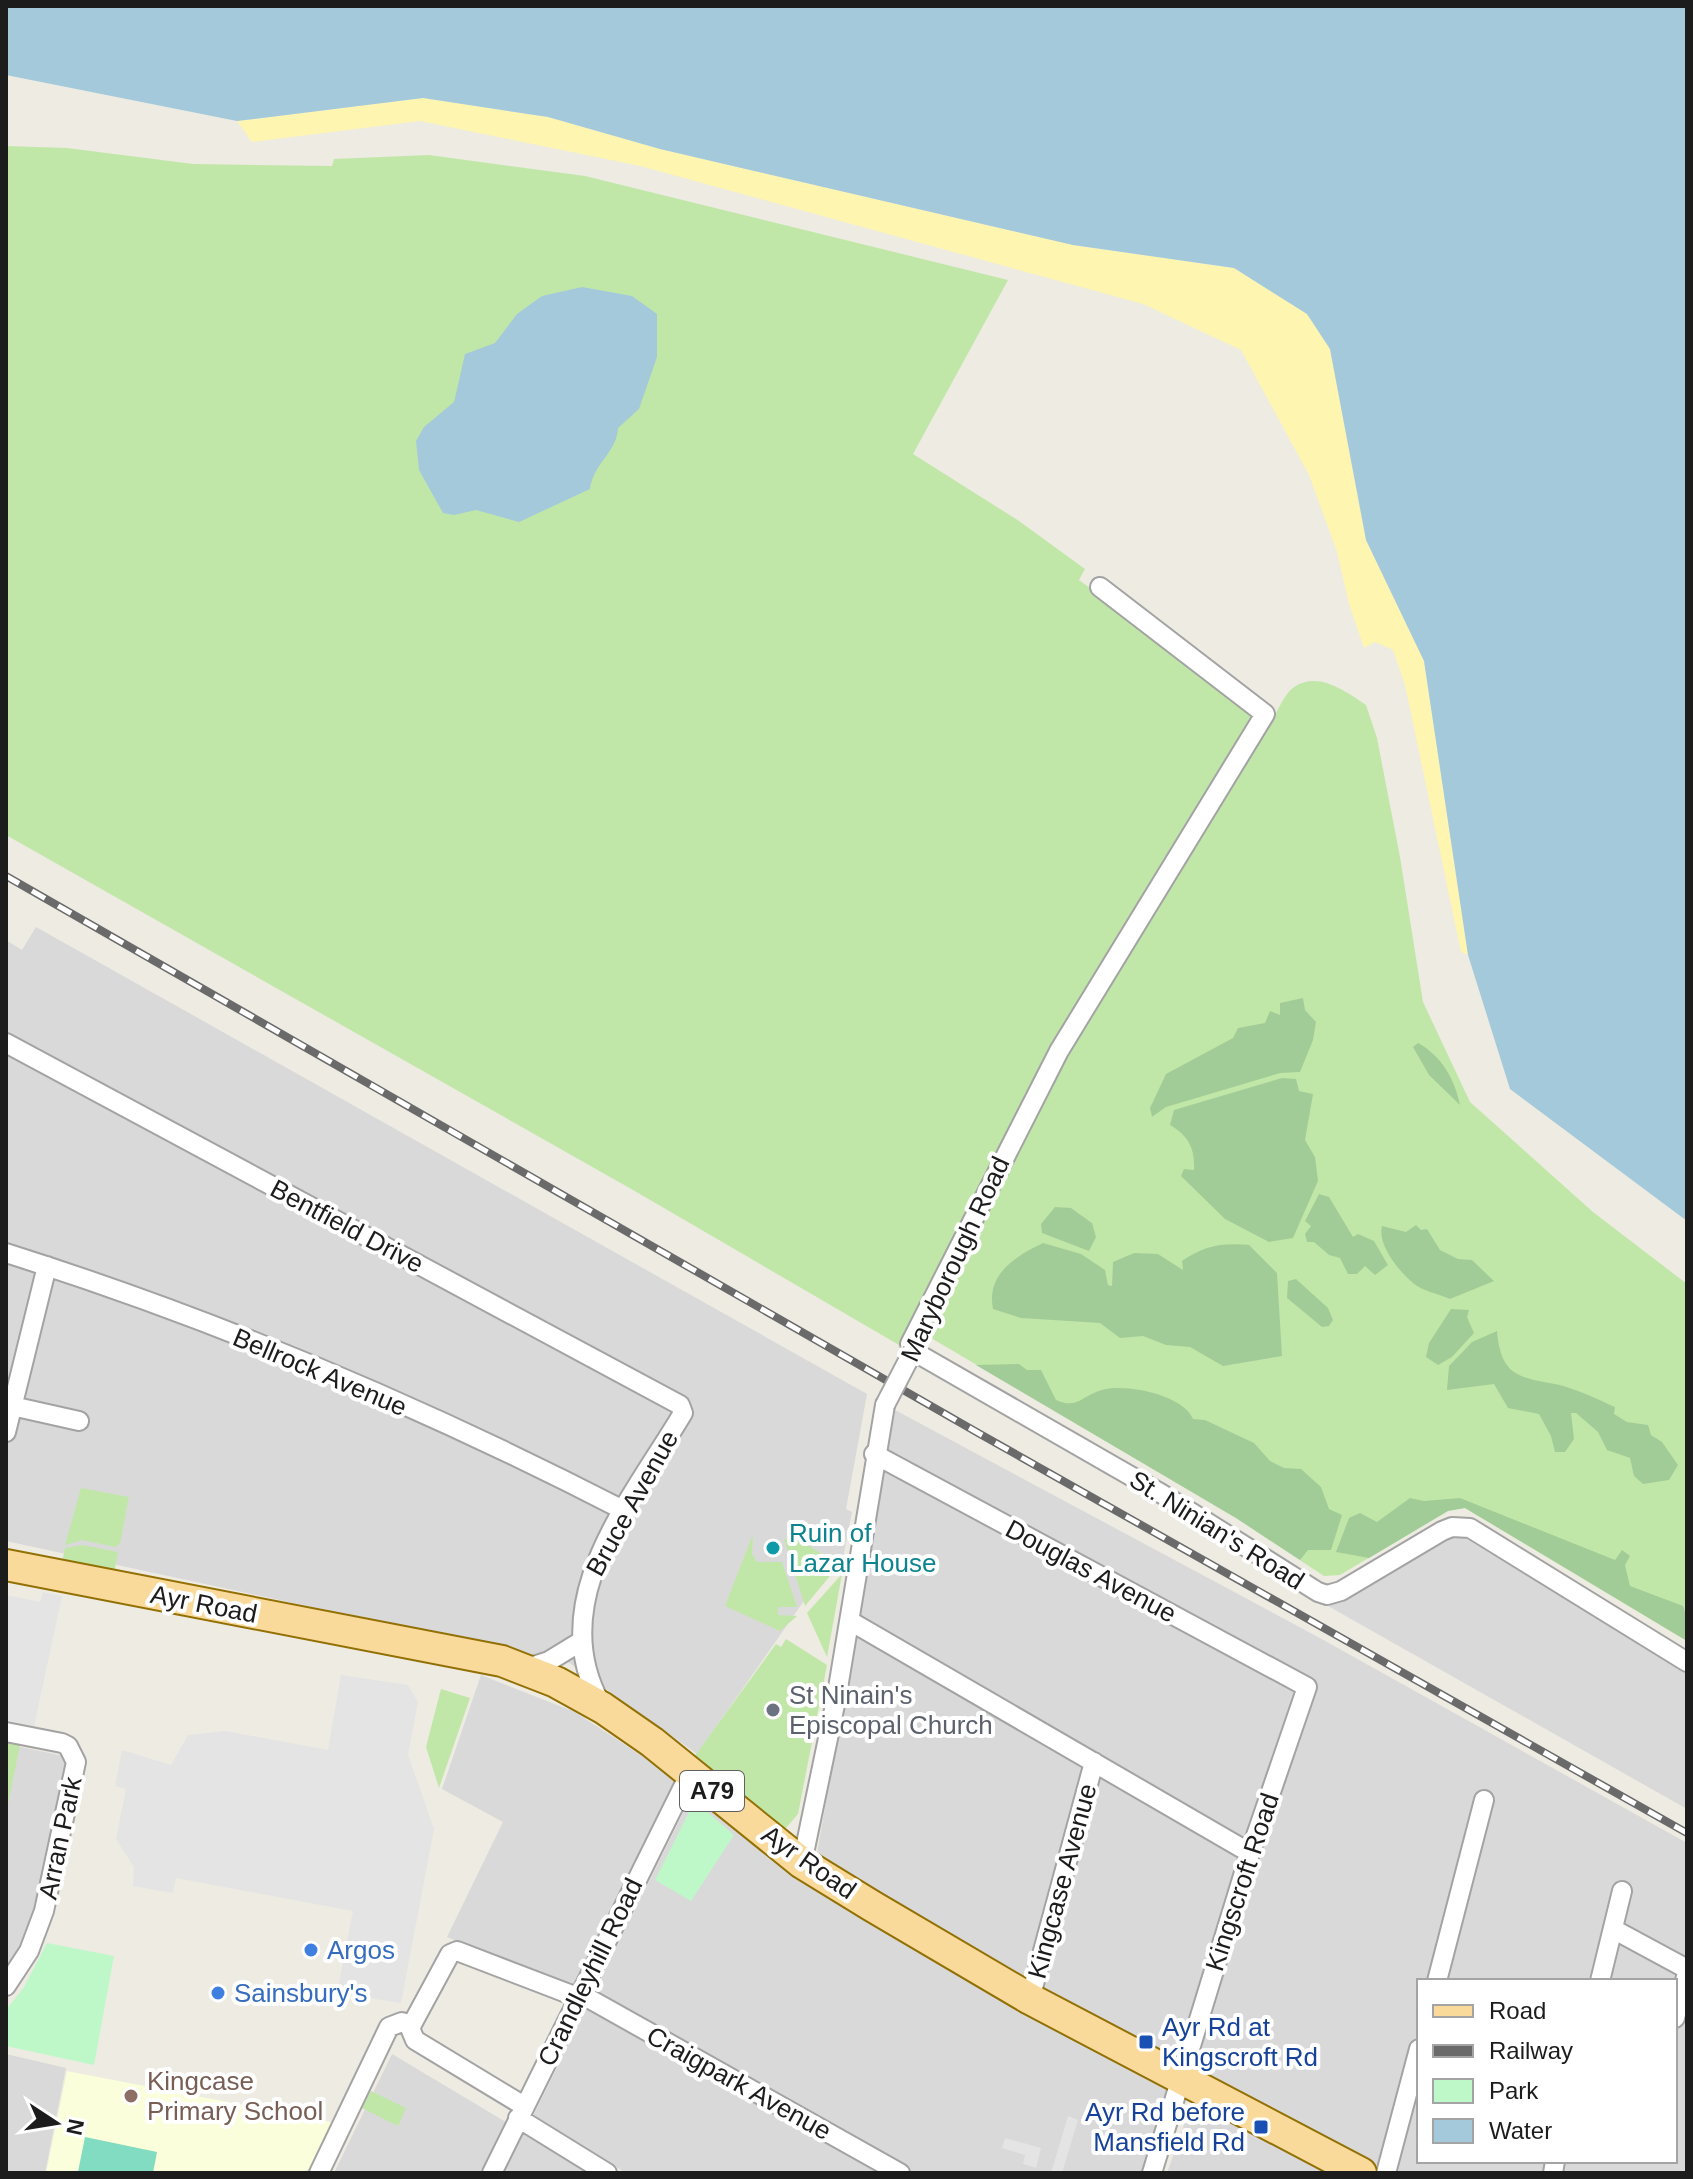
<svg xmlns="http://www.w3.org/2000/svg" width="1693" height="2179" viewBox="0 0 1693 2179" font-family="Helvetica,sans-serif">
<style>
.residential{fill:#dad9d9;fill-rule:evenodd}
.education{fill:#fbfeda}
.grass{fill:#c1e7a8}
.forest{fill:#a2cc97}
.sand{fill:#fdf5b0}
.park{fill:#bef8c9}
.pitch{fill:#81dcc1}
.parking{fill:#e4e4e4}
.water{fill:#a3c9db}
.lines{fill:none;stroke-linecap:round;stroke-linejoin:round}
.minor-casing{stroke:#a3a3a3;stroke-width:22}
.primary-casing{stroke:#927003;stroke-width:34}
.minor{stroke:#fff;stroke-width:18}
.primary{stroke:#fada9b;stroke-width:30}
.rail-casing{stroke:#6a6a6a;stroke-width:8}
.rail{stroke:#fff;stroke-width:5;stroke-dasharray:15;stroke-linecap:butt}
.minor-bridge-casing{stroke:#a3a3a3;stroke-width:22;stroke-linecap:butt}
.minor-bridge{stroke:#fff;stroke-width:18}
.culture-dot{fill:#0f9aa8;stroke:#fff;stroke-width:3}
.worship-dot{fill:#6b7280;stroke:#fff;stroke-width:3}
.shop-dot{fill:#3f7fe0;stroke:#fff;stroke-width:3}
.transit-dot{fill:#1a4fb4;stroke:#fff;stroke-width:3}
.education-dot{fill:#8d6e63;stroke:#fff;stroke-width:3}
.labels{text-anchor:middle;stroke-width:8;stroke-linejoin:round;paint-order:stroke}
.shield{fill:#fff;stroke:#606060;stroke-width:2}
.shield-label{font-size:24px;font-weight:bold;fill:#1c1c1c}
.street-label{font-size:26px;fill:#1c1c1c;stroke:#fff}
.culture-label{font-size:26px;fill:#0d838f;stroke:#fff;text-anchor:start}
.worship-label{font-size:26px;fill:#5b616d;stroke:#fff;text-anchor:start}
.shop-label{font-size:26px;fill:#366cbe;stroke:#fff;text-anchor:start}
.transit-label{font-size:26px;fill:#164399;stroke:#fff;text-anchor:start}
.education-label{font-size:26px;fill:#785e54;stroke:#fff;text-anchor:start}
</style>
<rect width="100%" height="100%" fill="#edebe2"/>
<path class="residential" d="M 36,927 L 867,1394 L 846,1509 L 852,1512 L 842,1563 L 834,1558 L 697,1754 L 554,1652 L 538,1656 L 6,1541 L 6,940 L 22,950 Z
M 895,1410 L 1318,1637 L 1687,1843 L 1687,2173 L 1393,2173 L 1192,2070 L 816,1859 ZM 1419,1981 L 1675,1981 L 1675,2161 L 1419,2161 Z
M 1458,1534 L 1687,1673 L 1687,1809 L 1328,1606 Z
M 481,1675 L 575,1712 L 680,1781 L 573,1990 L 447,1937 L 503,1822 L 442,1789 Z
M 6,1744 L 69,1757 L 33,1924 L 6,1987 Z
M 698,1797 L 1171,2087 L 1144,2173 L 626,2173 L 533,2116 L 689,1801 Z
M 6,2054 L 66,2068 L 45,2173 L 6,2173 Z
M 392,2054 L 591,2173 L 334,2173 Z
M 1192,2102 L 1331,2173 L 1167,2173 Z"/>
<path class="education" d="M 67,2071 L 331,2122 L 309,2169 L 300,2173 L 46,2173 Z"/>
<path class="grass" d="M 6,146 L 67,148 L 193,164 L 332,166 L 334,159 L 429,155 L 585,176 L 1008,280 L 913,454 L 1019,521 L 1085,569 L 1079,580 L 1272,720 C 1278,711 1284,694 1294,687 C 1318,671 1345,691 1366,705 L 1377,738 L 1400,857 L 1423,1002 L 1470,1102 L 1593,1212 L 1687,1284 L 1687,1641 L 1465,1508 L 1449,1510 L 1340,1575 L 1324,1576 L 1236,1518 L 926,1335 L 909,1327 L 899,1345 L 633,1190 L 6,835 Z
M 81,1488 L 129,1497 L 120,1544 L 115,1547 L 82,1540 L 65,1545 Z
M 753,1534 L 752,1554 L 757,1562 L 782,1562 L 797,1607 L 778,1607 L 778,1615 L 797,1616 L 780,1631 L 725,1606 Z
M 784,1539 L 800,1540 L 839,1565 L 805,1606 Z
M 83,1545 L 118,1552 L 114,1573 L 62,1562 L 65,1548 Z
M 842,1574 L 827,1657 L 807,1613 Z
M 786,1639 L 827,1665 L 798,1814 L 786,1828 L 768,1818 L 694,1757 L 776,1644 L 781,1647 Z
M 441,1689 L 470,1698 L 439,1788 L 426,1747 Z
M 6,1742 L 20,1745 L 6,1814 Z
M 371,2091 L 406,2108 L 398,2126 L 362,2108 Z"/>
<path class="forest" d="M 1303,998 L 1305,1010 L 1316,1022 L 1313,1040 L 1300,1072 L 1280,1073 L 1166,1107 L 1152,1117 L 1150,1108 L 1166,1074 L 1233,1038 L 1238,1028 L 1265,1023 L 1270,1011 L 1280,1015 L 1280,1003 Z
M 1418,1043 C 1442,1056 1455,1080 1460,1105 L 1429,1075 L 1413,1047 Z
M 1282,1078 L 1296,1079 L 1299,1091 L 1313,1094 L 1305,1140 L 1315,1157 L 1318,1181 L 1293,1238 L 1269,1242 L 1225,1219 L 1181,1176 L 1184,1169 L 1194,1170 C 1195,1149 1189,1136 1170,1125 L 1174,1110 Z
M 1319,1194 L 1329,1197 L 1353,1237 L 1358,1234 L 1374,1241 L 1388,1265 L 1375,1275 L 1365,1266 L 1357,1274 L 1348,1274 L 1340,1258 L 1329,1255 L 1314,1242 L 1307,1242 L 1305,1234 L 1311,1226 L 1305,1221 Z
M 1055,1207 L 1071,1208 L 1092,1223 L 1096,1237 L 1089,1251 L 1042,1233 L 1041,1224 Z
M 1416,1225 L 1421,1230 L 1427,1229 L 1440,1250 L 1458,1259 L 1472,1260 L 1494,1281 L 1450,1299 C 1439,1294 1422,1291 1413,1283 C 1399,1271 1377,1245 1382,1226 L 1406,1232 Z
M 1043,1243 L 1081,1254 L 1105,1270 L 1108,1285 L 1112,1286 L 1113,1262 L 1134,1253 L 1158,1254 L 1183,1270 L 1182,1261 C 1206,1245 1221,1243 1249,1245 L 1277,1273 L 1282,1356 L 1223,1366 L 1190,1347 L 1166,1345 L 1143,1336 L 1120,1338 L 1100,1323 L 1021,1318 L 993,1309 C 986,1274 1016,1256 1043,1243 Z
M 1296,1279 L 1328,1308 L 1333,1320 L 1329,1326 L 1322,1327 L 1287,1298 L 1288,1281 Z
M 1451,1309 L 1469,1310 L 1467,1317 L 1474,1333 L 1452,1357 L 1438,1365 L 1426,1357 L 1429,1343 Z
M 1497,1331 C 1501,1375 1517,1377 1555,1384 C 1575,1388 1597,1399 1615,1407 L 1614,1414 L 1627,1422 L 1648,1425 L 1651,1435 L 1662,1442 L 1678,1465 L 1669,1480 L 1643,1484 L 1634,1476 L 1630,1458 L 1607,1450 L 1598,1432 L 1576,1413 L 1571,1413 L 1574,1439 L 1565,1452 L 1555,1452 L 1551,1436 L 1539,1414 L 1508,1408 L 1494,1384 L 1447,1390 L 1449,1366 L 1472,1342 Z
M 1019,1364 L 1027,1370 L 1041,1370 L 1056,1400 C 1078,1410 1082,1395 1102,1390 C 1125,1383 1184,1395 1193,1419 L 1205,1420 L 1254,1443 L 1270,1461 L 1284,1468 L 1301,1469 L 1321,1487 L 1329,1509 L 1342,1515 L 1331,1550 L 1308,1550 L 1300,1560 L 1236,1518 L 976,1365 Z
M 1410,1498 L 1424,1501 L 1460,1498 L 1615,1560 L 1622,1550 L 1630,1556 L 1625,1565 L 1630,1586 L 1683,1606 L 1687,1617 L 1687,1641 L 1465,1508 L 1448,1511 L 1369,1558 L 1336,1552 L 1349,1518 L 1360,1513 L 1377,1522 Z"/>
<path class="sand" d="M 423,98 L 548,117 L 660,149 L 1073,245 L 1234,268 L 1307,314 L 1330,349 L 1366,540 L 1424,661 L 1468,955 L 1461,952 L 1405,685 L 1393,650 L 1375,642 L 1364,648 L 1349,604 L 1337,552 L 1309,475 L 1241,350 L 1143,304 L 640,166 L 420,121 L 252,142 L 237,121 Z"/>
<path class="park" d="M 697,1803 L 734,1835 L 691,1901 L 655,1880 L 692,1806 Z
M 47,1943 L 114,1956 L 94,2065 L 6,2046 L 6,2010 L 24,1987 Z"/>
<path class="pitch" d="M 85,2137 L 157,2152 L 153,2173 L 78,2172 Z"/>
<path class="parking" d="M 43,1592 L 62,1596 L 34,1726 L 6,1720 L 6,1595 L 40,1602 Z
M 341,1675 L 408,1685 L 418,1702 L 408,1755 L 434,1829 L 401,2003 L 337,1993 L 353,1911 L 176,1878 L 173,1893 L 133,1886 L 134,1867 L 116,1839 L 126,1789 L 115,1786 L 122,1750 L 171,1765 L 188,1735 L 225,1731 L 328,1750 Z
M 1068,2116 L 1078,2120 L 1062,2173 L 1051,2173 Z
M 1005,2138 L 1041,2148 L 1036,2168 L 1023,2164 L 1025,2155 L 1002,2148 Z"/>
<path class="water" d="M 6,6 L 1687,6 L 1687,1221 L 1510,1089 L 1468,955 L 1424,661 L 1366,540 L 1330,349 L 1307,314 L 1234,268 L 1073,245 L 660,149 L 548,117 L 423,98 L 237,121 L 6,75 Z
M 582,287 L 632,296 L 657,314 L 657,357 L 639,409 L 618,428 C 617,452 593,464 590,489 L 519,522 L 476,510 L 454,515 L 443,513 L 419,470 L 416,441 L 424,427 L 454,402 L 465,354 L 495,343 L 517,314 L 542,296 Z"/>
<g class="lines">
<defs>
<path id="minor" d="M 1100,587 L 1265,714 L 1059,1051 L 910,1344 L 913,1351 L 1162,1494 L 1318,1592 L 1327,1595 L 1341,1591 L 1442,1531 L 1452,1527 L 1470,1528 L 1687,1662
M 6,1043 L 680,1405 L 683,1413 C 632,1499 543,1601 601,1704
M 6,1253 C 218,1320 427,1409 625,1511
M 12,1406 L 79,1421
M 6,1432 L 47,1266
M 874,1454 L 1307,1687 L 1250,1853 L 1152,2173
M 850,1621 L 1250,1853
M 524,1669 L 549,1661 L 580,1642
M 6,1732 L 62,1743 L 68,1746 L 76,1762 L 44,1911 L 29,1951 L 6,1986
M 802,1863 L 836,1700 L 885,1405
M 1613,1929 L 1687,1969
M 1437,1981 L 1484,1800
M 1600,1981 L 1622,1891
M 579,1993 L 900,2173
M 1030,1999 L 1094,1762
M 1675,2018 L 1687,1973
M 524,2106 L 415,2040 L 410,2028 L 450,1954 L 457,1951 L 577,1997
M 518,2118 L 607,2173
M 319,2173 L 389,2027 L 402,2022 L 412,2025
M 492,2173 L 690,1773
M 1386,2173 L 1419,2049
M 1553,2173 L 1555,2161"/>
<path id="primary" d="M 6,1565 L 502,1661 L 556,1682 L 603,1708 L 652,1742 L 802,1863 L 872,1906 L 1030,1999 L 1361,2173"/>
</defs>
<use href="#minor" class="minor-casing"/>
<use href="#primary" class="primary-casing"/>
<use href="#minor" class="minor"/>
<use href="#primary" class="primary"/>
<defs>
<path id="rail" d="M 6,876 L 980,1434 L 1687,1833"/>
</defs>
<use href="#rail" class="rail-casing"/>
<use href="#rail" class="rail"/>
<defs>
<path id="minor-bridge" d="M 885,1405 L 913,1351"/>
</defs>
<use href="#minor-bridge" class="minor-bridge-casing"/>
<use href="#minor-bridge" class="minor-bridge"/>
</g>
<circle class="culture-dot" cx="773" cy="1548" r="8"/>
<circle class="worship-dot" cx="773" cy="1710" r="8"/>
<g class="shop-dot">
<circle cx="311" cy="1950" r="8"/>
<circle cx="218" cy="1993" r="8"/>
</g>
<g class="transit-dot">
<rect x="1138" y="2034" width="16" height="16" rx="4"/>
<rect x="1253" y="2119" width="16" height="16" rx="4"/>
</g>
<circle class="education-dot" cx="131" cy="2096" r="8"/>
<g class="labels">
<rect class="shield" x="680" y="1771" width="64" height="40" rx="6"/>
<g class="shield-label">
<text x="712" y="1799">A79</text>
</g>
<g class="street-label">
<text transform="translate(347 1226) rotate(28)" y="9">Bentfield Drive</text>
<text transform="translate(955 1259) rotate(-65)" y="9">Maryborough Road</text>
<text transform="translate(320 1372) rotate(23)" y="9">Bellrock Avenue</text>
<text transform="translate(632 1503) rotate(-61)" y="9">Bruce Avenue</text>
<text transform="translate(1217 1530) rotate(32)" y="9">St. Ninian's Road</text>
<text transform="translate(1091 1571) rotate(28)" y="9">Douglas Avenue</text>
<text transform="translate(204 1604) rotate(11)" y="9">Ayr Road</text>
<text transform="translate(60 1838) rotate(-78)" y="9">Arran Park</text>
<text transform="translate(809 1862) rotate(35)" y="9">Ayr Road</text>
<text transform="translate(1062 1881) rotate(-75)" y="9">Kingcase Avenue</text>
<text transform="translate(1242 1882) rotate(-72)" y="9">Kingscroft Road</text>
<text transform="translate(590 1972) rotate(-64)" y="9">Crandleyhill Road</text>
<text transform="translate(739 2083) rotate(29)" y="9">Craigpark Avenue</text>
</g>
<g class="culture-label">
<text x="789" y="1542">Ruin of<tspan x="789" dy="30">Lazar House</tspan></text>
</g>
<g class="worship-label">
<text x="789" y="1704">St Ninain's<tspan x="789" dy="30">Episcopal Church</tspan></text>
</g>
<g class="shop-label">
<text x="327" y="1959">Argos</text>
<text x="234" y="2002">Sainsbury's</text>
</g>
<g class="transit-label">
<text x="1162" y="2036">Ayr Rd at<tspan x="1162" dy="30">Kingscroft Rd</tspan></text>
<text x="1245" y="2121" text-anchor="end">Ayr Rd before<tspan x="1245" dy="30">Mansfield Rd</tspan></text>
</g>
<g class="education-label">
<text x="147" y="2090">Kingcase<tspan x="147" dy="30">Primary School</tspan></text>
</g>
</g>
<rect width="1693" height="2179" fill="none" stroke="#1c1c1c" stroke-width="16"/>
<rect x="1417" y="1979" width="260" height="184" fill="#ffffff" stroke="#a4a4a4" stroke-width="2"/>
<rect x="1433" y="2005" width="40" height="12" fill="#fada9b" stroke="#a4a4a4" stroke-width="2"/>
<text x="1489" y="2019" font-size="24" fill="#1c1c1c">Road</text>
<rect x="1433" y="2045" width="40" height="12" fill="#6a6a6a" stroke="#a4a4a4" stroke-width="2"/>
<text x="1489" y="2059" font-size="24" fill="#1c1c1c">Railway</text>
<rect x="1433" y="2079" width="40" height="24" fill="#bef8c9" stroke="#a4a4a4" stroke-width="2"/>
<text x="1489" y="2099" font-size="24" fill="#1c1c1c">Park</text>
<rect x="1433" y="2119" width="40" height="24" fill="#a3c9db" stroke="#a4a4a4" stroke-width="2"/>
<text x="1489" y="2139" font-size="24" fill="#1c1c1c">Water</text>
<g transform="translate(56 2123) rotate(102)" stroke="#ffffff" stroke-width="6" paint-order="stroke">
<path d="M0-6L14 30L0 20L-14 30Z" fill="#1c1c1c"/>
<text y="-12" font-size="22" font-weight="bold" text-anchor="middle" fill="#1c1c1c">N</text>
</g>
</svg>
